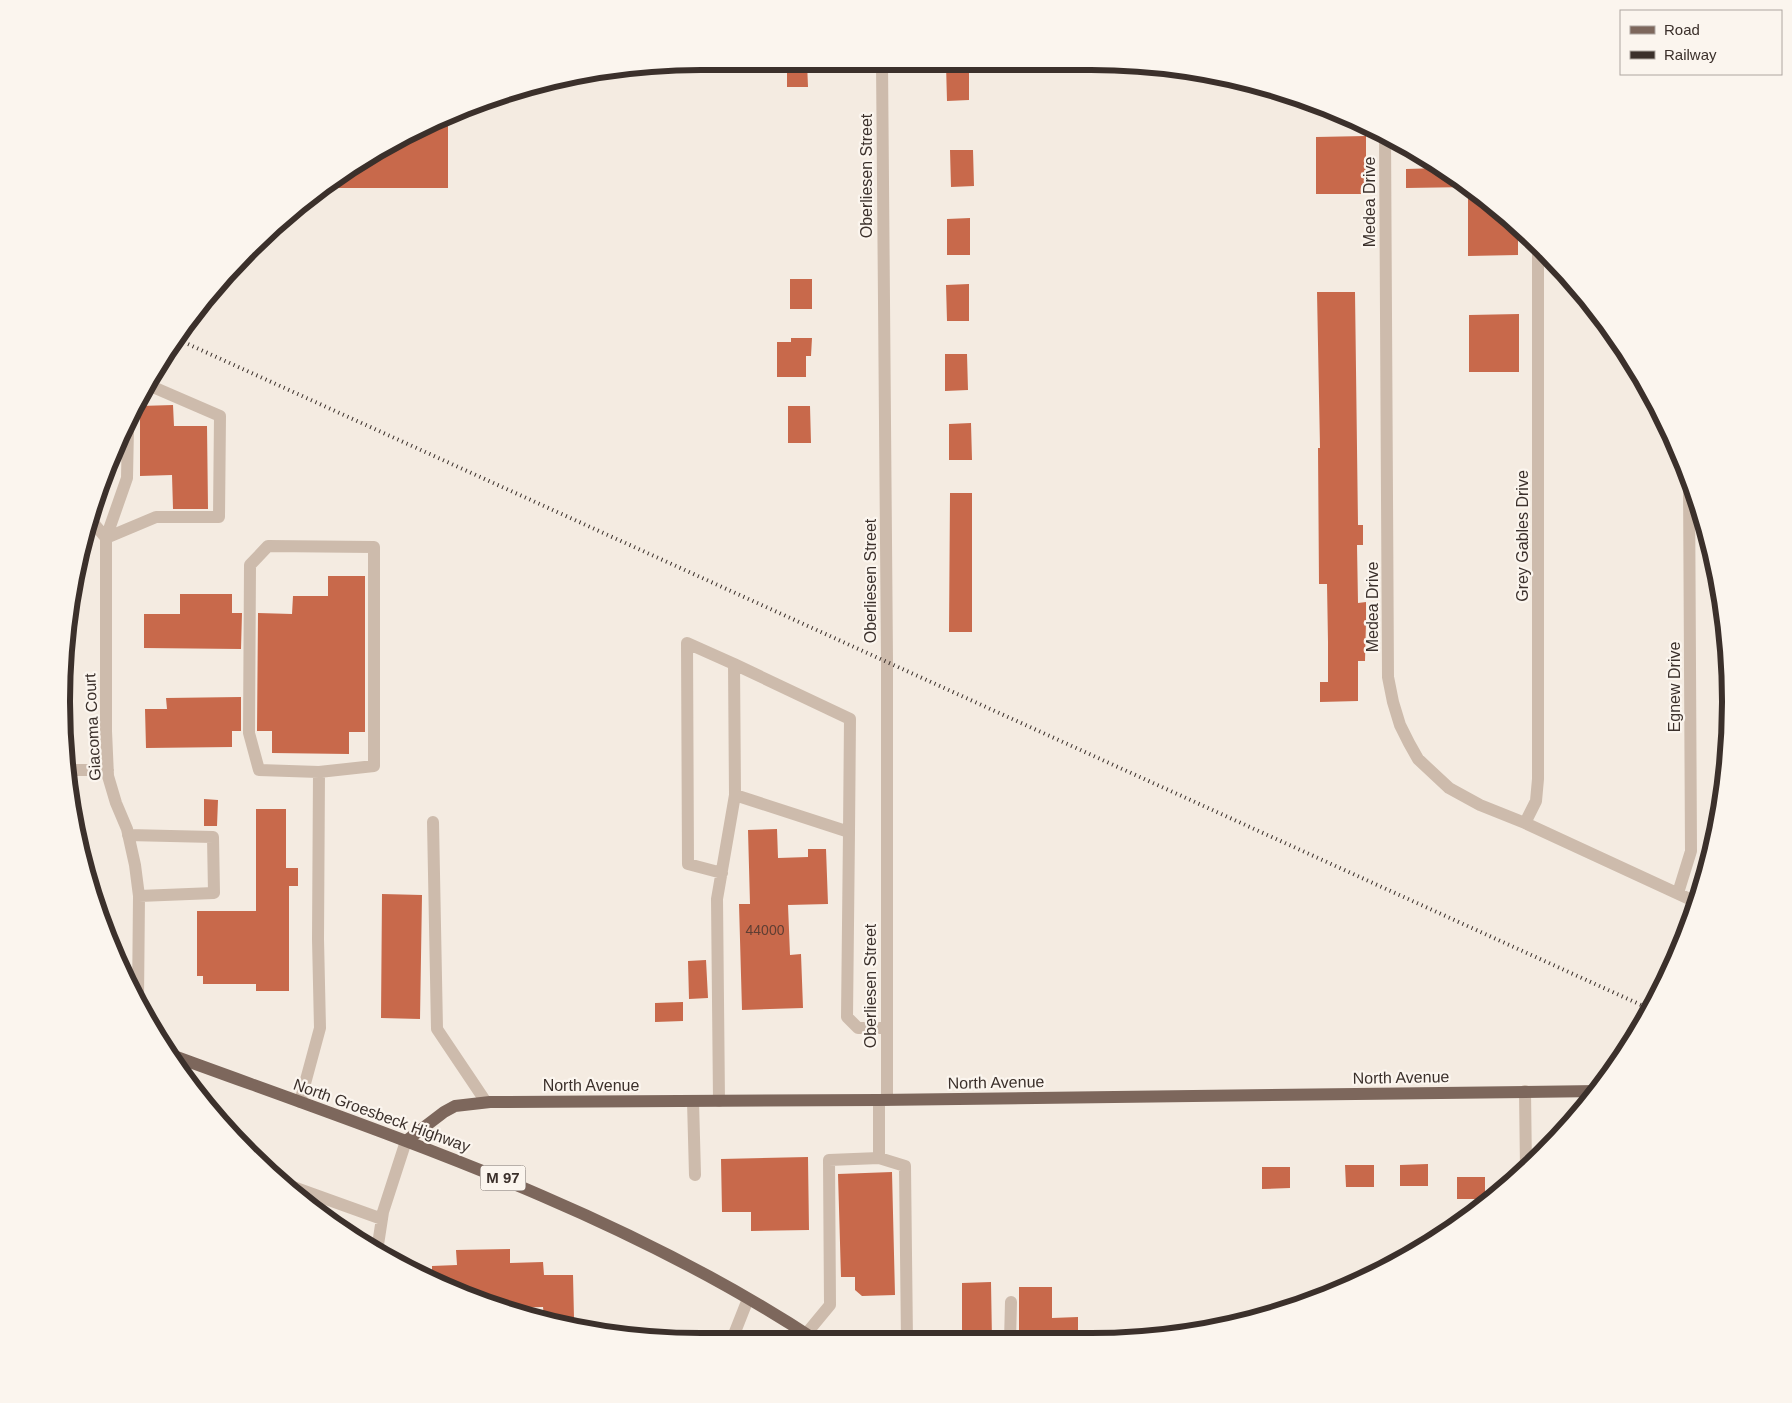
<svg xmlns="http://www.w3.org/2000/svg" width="1792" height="1403" viewBox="0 0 1792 1403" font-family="Arial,sans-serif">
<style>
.building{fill:#c8694b}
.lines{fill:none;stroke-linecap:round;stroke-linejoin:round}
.minor{stroke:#cdbbac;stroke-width:12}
.major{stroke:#7d675c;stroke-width:12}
.rail{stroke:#3b302b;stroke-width:4;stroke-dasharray:1 4;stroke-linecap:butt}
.labels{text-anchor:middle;stroke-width:4.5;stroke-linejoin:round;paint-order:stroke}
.number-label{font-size:14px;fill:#5e3e33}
.shield{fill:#fbf5ee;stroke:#756b66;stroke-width:1}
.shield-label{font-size:15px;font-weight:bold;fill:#3b302b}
.street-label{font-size:16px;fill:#3b302b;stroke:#fbf5ee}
.rim{fill:none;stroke:#3b302b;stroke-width:6}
</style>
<rect width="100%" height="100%" fill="#f4ebe1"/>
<path class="building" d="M 787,62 L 807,62 L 808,87 L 787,87 Z
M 946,64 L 969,64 L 969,100 L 947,101 Z
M 448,119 L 448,188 L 328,188 L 381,147 Z
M 1366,136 L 1366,194 L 1316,194 L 1316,137 Z
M 950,150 L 973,150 L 974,186 L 951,187 Z
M 1440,168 L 1470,187 L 1406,188 L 1406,169 Z
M 1468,197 L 1484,197 L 1518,229 L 1518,255 L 1468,256 Z
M 970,218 L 970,255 L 947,255 L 947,219 Z
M 790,279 L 812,279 L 812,309 L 790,309 Z
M 969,284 L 969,321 L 947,321 L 946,285 Z
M 1317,292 L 1355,292 L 1358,525 L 1363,525 L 1363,545 L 1357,545 L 1358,603 L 1366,602 L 1366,622 L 1365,661 L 1358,661 L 1358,701 L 1320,702 L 1320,682 L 1328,682 L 1328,642 L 1327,584 L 1319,584 L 1318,448 L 1320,448 Z
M 1519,314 L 1519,372 L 1469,372 L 1469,315 Z
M 791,338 L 812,338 L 811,356 L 806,356 L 806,377 L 777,377 L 777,342 L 791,342 Z
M 945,354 L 967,354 L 968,390 L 945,391 Z
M 173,405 L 174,426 L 207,426 L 208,509 L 173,509 L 172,475 L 140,476 L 140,406 Z
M 788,406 L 810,406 L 811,443 L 788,443 Z
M 971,423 L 972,460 L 949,460 L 949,424 Z
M 950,493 L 972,493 L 972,632 L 949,632 Z
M 328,576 L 365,576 L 365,732 L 349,732 L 349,754 L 272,753 L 272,731 L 257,731 L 258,613 L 292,614 L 293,596 L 328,596 Z
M 180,594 L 232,594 L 232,613 L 242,613 L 241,649 L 144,648 L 144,614 L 180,614 Z
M 241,697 L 241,731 L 232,731 L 232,747 L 146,748 L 145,709 L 167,709 L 166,698 Z
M 204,799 L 218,800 L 217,826 L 204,826 Z
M 256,809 L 286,809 L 286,868 L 298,868 L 298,886 L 289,886 L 289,991 L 256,991 L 256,984 L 203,984 L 203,976 L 197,976 L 197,911 L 256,911 Z
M 777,829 L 778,858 L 808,857 L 808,849 L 826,849 L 828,904 L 788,905 L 790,955 L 801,954 L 803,1008 L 742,1010 L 739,904 L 750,904 L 748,830 Z
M 382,894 L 422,895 L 420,1019 L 381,1018 Z
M 706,960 L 708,998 L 689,999 L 688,961 Z
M 683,1002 L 683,1021 L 655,1022 L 655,1003 Z
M 808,1157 L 809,1230 L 751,1231 L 751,1212 L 722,1212 L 721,1159 Z
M 1428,1164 L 1428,1186 L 1400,1186 L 1400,1165 Z
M 1345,1165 L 1374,1165 L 1374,1187 L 1346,1187 Z
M 1262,1167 L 1290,1167 L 1290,1188 L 1262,1189 Z
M 892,1172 L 895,1295 L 862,1296 L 855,1290 L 855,1277 L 841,1277 L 838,1174 Z
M 1457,1177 L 1485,1177 L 1485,1199 L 1457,1199 Z
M 510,1249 L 510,1263 L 543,1262 L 544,1275 L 573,1275 L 574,1318 L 544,1318 L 543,1307 L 505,1308 L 456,1293 L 432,1280 L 432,1266 L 457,1265 L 456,1250 Z
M 991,1282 L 992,1341 L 962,1341 L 962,1283 Z
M 1019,1287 L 1052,1287 L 1052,1318 L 1078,1317 L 1078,1341 L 1019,1341 Z"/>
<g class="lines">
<path class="minor" d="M 882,62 L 887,661 L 887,1100
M 1385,134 L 1388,677 L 1393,702 L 1400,725 L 1409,743 L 1418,759 L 1449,788 L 1480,805 L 1525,823 L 1696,902
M 128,427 L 127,478 L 106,538 L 106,731 L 108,776 L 116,803 L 127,829 L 135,865 L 139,896 L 138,1000
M 90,519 L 106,538
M 106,538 L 156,517 L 219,517 L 220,416 L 146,384
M 70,770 L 108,770
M 735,795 L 734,664 L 850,719 L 849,832
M 433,822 L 437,1029 L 486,1102
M 1525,823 L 1536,801 L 1538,779 L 1538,248
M 128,835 L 213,837 L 214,893 L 139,896
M 722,873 L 688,864 L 687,643 L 734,664
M 1678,893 L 1691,851 L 1689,478
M 1525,1091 L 1526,1169
M 693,1101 L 695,1175
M 719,1101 L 717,899 L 735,795 L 849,832 L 847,1017 L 858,1028 L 887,1028
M 300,1102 L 320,1028 L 318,939 L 319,772 L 259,770 L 249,733 L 250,565 L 268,546 L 374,547 L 374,766 L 319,772
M 879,1158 L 905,1166 L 907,1341
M 293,1187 L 382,1219
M 377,1251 L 383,1212 L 406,1141
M 806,1334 L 830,1305 L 829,1160 L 879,1158 L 879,1100
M 1010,1341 L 1011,1302
M 731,1342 L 748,1299"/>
<path class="major" d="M 171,1055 C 392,1136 619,1210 817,1341
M 406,1141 L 444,1112 L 455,1106 L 490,1102 L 879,1100 L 1599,1091"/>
<path class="rail" d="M 179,340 L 1650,1009"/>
</g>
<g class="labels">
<g class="number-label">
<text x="765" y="935">44000</text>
</g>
<rect class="shield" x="480.5" y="1165.5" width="45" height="25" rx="4"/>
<g class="shield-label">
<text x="503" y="1183">M 97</text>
</g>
<g class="street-label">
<text transform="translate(866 176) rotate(-90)" y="6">Oberliesen Street</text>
<text transform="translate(1369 202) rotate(-90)" y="6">Medea Drive</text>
<text transform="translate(1522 536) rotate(-90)" y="6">Grey Gables Drive</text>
<text transform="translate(870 581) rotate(-90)" y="6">Oberliesen Street</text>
<text transform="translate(1372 607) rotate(-90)" y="6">Medea Drive</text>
<text transform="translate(1674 687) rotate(-90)" y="6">Egnew Drive</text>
<text transform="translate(92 727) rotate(-93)" y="6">Giacoma Court</text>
<text transform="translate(870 986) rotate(-90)" y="6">Oberliesen Street</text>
<text transform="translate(1401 1077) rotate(-1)" y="6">North Avenue</text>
<text transform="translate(996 1082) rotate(-1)" y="6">North Avenue</text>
<text x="591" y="1091">North Avenue</text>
<text transform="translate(382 1115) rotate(20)" y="6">North Groesbeck Highway</text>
</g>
</g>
<path d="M0 0H1792V1403H0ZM701 70H1091A631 631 0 0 1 1722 701V702A631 631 0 0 1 1091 1333H701A631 631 0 0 1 70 702V701A631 631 0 0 1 701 70Z" fill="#fbf5ee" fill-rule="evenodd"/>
<path class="rim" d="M701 70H1091A631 631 0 0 1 1722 701V702A631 631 0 0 1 1091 1333H701A631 631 0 0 1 70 702V701A631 631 0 0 1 701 70Z"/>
<rect x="1620" y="10" width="162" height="65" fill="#fbf5ee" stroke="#aea6a0"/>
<rect x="1630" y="26" width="25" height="8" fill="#7d675c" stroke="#aea6a0"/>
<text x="1664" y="35" font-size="15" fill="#3b302b">Road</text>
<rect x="1630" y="51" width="25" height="8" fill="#3b302b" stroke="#aea6a0"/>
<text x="1664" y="60" font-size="15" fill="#3b302b">Railway</text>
</svg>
